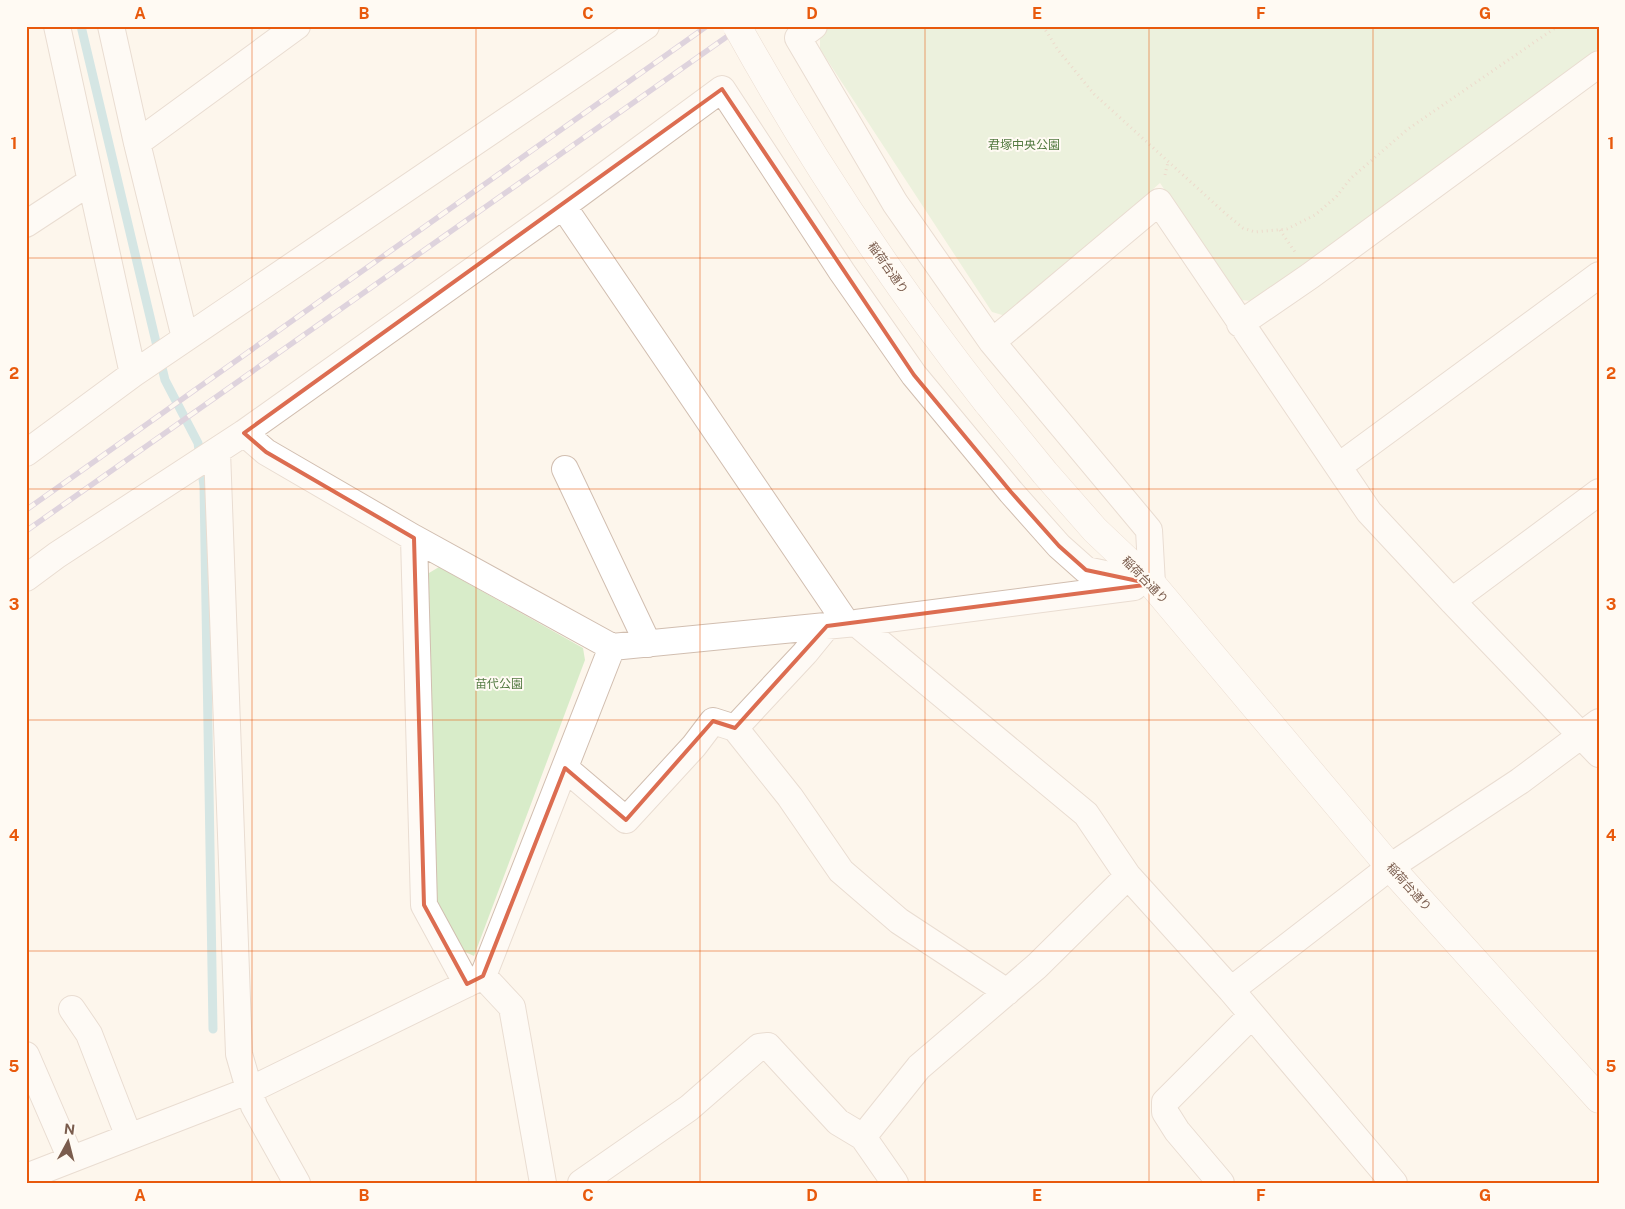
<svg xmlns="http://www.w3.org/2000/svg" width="1625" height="1209" viewBox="0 0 1625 1209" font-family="'Public Sans','Noto Sans JP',sans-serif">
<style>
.green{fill:#d8ecc9}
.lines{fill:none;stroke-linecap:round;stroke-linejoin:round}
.stream{stroke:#a5d3da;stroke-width:9}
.street-casing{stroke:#d1beb0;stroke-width:28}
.secondary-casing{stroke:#d6c0b0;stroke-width:29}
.path{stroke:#d9b8a5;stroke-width:3;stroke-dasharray:1 4;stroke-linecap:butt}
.street{stroke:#fff;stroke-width:26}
.secondary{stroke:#fff;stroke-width:28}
.rail-casing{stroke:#b9a8c9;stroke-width:5.5}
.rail{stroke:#fffaf3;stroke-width:4;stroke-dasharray:11;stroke-linecap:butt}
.secondary-bridge-casing{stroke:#d6c0b0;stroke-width:29;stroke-linecap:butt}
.secondary-bridge{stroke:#fff;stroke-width:28}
.marked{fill:none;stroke:#dc6d51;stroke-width:4;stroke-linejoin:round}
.grid{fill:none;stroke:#e8590c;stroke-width:1;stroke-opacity:0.55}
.labels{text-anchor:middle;stroke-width:4;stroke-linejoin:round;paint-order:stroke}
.park-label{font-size:12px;fill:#537a41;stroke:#fffaf3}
.street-label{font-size:12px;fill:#7a5c4d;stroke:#fffaf3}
.neatline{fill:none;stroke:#e8590c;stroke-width:2}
.grid-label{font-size:16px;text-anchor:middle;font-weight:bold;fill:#e8590c}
</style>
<rect width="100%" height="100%" fill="#fdf6ec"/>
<path class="green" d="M 831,26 L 1599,26 L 1599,48 L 1253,301 L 1239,300 L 1160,183 L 1009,317 L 992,312 L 820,49 L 820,34 Z
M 439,567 L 583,648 L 585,660 L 474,956 L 463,951 L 432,899 L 424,576 Z"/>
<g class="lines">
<path class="stream" d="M 81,26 L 165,380 L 198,443 L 204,486 L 213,1029"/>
<defs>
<path id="street" d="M 57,26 L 133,374
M 111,26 L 137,143 L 185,338
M 814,26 L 798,38 L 895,203 L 992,342 L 1149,530 L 1152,584
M 137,143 L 297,26
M 563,206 L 847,624
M 26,224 L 90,182
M 1240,324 L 1310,276 L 1599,64
M 992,342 L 1159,202 L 1369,512 L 1452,601 L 1599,754
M 244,433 L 266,452 L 414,538 L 612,647 L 856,623 L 1134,587
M 217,451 L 239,1054 L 254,1106 L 297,1183
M 26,453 L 133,374 L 646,26
M 1339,466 L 1599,275
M 565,469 L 648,644
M 414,538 L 424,905 L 467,984
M 26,578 L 57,555 L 244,433 L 563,206 L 722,89 L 842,272 L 914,375 L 1011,492 L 1059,546 L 1086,570 L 1152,584
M 1452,601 L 1599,492
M 856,623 L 1086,814 L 1128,876 L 1231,990 L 1394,1183
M 827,626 L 805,653 L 735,728 L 790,797 L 841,871 L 899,921 L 1007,992
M 565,768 L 626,820 L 694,746 L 713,721 L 735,728
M 483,976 L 512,1007 L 543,1183
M 1231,990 L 1390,867 L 1520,781 L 1599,722
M 72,1009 L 89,1034 L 129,1137
M 26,1055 L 71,1159
M 863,1137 L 919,1067 L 1037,966 L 1128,876
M 26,1177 L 250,1090 L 483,976 L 612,647
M 581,1183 L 689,1108 L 759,1047 L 768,1046 L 838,1122 L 863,1137 L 895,1183
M 1221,1183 L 1177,1131 L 1165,1112 L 1165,1102 L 1252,1015"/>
<path id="secondary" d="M 987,402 L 1045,473 L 1095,530 L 1152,584 L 1390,867 L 1599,1099"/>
</defs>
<use href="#street" class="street-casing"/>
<use href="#secondary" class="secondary-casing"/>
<path class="path" d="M 1043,26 L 1058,50 L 1094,94 L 1226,214 L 1243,228 L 1255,232 L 1287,229 L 1315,215 L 1336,197 L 1351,178 L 1408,129 L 1558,26
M 1165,175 L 1168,162
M 1280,230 L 1295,252"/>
<use href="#street" class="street"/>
<use href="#secondary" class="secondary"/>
<defs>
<path id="rail" d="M 26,510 L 707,26
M 26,531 L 742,26"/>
</defs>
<use href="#rail" class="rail-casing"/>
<use href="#rail" class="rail"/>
<defs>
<path id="secondary-bridge" d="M 737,26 C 810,158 894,284 987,402"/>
</defs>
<use href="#secondary-bridge" class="secondary-bridge-casing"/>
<use href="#secondary-bridge" class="secondary-bridge"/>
</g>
<path d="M0 0H1625V1209H0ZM 722,89 L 914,375 L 1011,492 L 1059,546 L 1086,570 L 1152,584 L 827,626 L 735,728 L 713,721 L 626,820 L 565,768 L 483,976 L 467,984 L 424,905 L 414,538 L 266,452 L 244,433 Z" fill="#fdf6ec" fill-opacity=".55" fill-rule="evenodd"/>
<path class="marked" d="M 722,89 L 914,375 L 1011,492 L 1059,546 L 1086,570 L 1152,584 L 827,626 L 735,728 L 713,721 L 626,820 L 565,768 L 483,976 L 467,984 L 424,905 L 414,538 L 266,452 L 244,433 Z"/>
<path class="grid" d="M 252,26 L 252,1183M 476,26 L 476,1183M 700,26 L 700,1183M 925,26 L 925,1183M 1149,26 L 1149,1183M 1373,26 L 1373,1183M 26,258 L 1599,258M 26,489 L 1599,489M 26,720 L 1599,720M 26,951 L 1599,951"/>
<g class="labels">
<g class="park-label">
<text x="1024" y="149">君塚中央公園</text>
<text x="499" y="688">苗代公園</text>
</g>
<g class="street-label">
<text transform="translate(888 268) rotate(55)" y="4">稲荷台通り</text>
<text transform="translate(1145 580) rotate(46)" y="4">稲荷台通り</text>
<text transform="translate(1409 887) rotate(48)" y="4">稲荷台通り</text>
</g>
</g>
<rect width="1625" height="1209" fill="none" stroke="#fffaf3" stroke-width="55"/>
<g transform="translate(68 1142) rotate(7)" stroke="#fffaf3" stroke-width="4" paint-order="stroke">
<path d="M0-4L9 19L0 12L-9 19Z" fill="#7a5c4d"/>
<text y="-8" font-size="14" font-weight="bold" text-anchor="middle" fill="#7a5c4d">N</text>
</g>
<rect x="28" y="28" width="1570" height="1154" class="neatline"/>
<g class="grid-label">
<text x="140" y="19">A</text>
<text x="364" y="19">B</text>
<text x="588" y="19">C</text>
<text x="812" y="19">D</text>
<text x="1037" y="19">E</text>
<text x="1261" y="19">F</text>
<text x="1485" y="19">G</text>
<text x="14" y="149">1</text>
<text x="1611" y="149">1</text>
<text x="14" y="379">2</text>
<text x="1611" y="379">2</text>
<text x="14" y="610">3</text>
<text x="1611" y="610">3</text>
<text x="14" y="841">4</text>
<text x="1611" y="841">4</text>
<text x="14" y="1072">5</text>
<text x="1611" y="1072">5</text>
<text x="140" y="1201">A</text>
<text x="364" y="1201">B</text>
<text x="588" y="1201">C</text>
<text x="812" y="1201">D</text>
<text x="1037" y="1201">E</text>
<text x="1261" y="1201">F</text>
<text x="1485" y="1201">G</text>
</g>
</svg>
